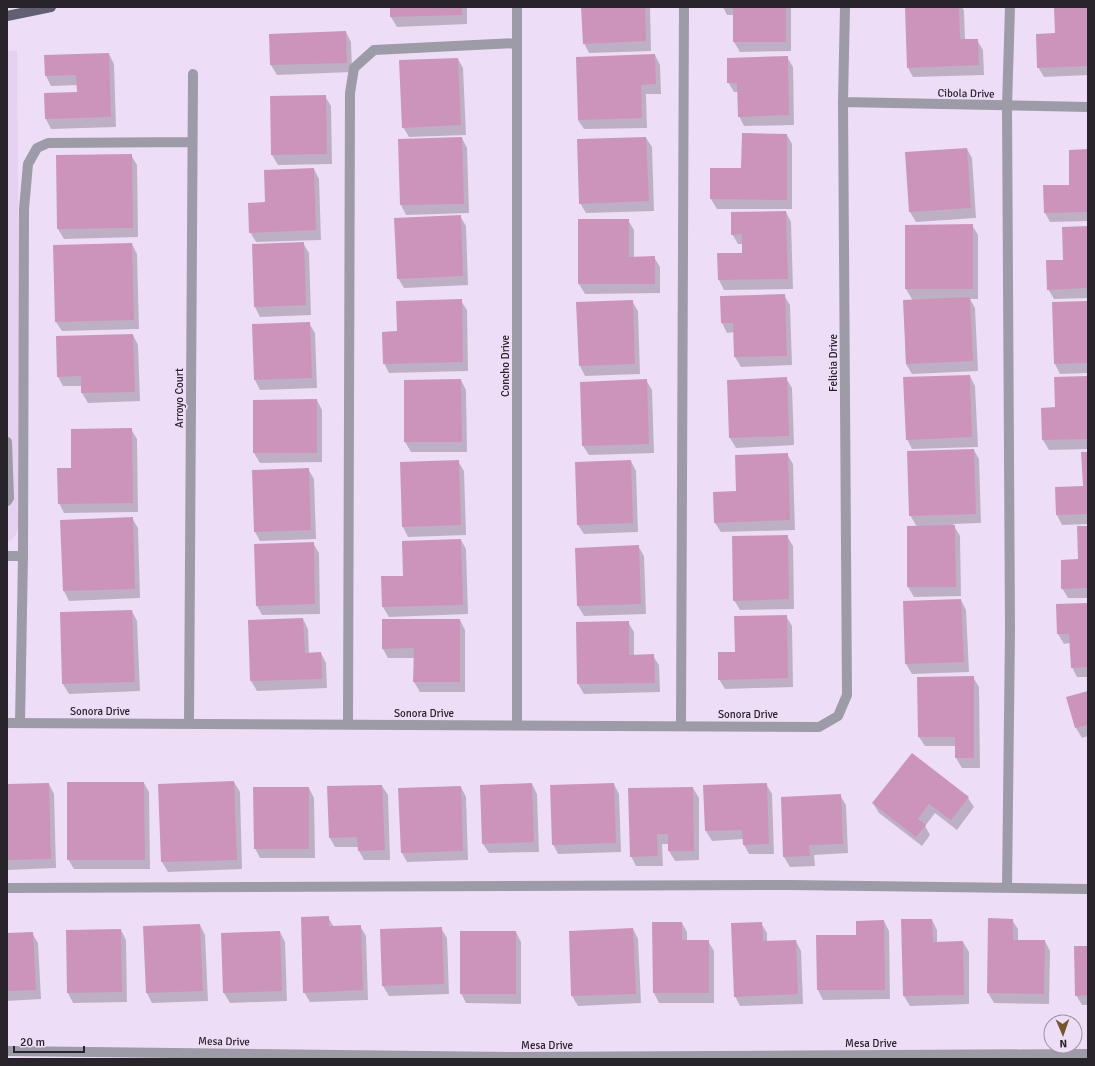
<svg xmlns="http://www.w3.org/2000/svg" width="1095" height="1066" viewBox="0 0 1095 1066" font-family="Signika,sans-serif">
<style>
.built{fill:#e7d1f1}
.shadow{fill:#0003}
.building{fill:#cc94bb}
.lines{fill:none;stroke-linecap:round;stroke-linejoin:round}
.minor{stroke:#9d9ba7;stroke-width:10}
.major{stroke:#625f73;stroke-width:10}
.labels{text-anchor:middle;stroke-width:3.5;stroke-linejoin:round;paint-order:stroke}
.street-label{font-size:11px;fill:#29232c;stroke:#eeddf6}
</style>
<rect width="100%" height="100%" fill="#eeddf6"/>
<path class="built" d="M 17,50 L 21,522 L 14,538 L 7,542 L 7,51 Z"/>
<path class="shadow" d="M 391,7 L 467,7 L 467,24 L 397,27 L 391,17 Z
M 582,7 L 650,7 L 651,51 L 589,53 L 584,43 Z
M 723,7 L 791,7 L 791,51 L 740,52 L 734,42 L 734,15 L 727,15 Z
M 906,7 L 962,7 L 964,11 L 965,40 L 977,40 L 983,50 L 984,75 L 913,77 L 908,68 Z
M 1055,7 L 1088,7 L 1088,75 L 1044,77 L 1038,67 L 1056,34 Z
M 346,32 L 351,42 L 352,72 L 277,75 L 271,65 L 270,35 Z
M 109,54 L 114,64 L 116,127 L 51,129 L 46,119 L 45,94 L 78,93 L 77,85 L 51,86 L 46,76 Z
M 655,55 L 660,65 L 661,94 L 646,94 L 647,128 L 584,129 L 578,120 Z
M 787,57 L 793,67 L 794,125 L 744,126 L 739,116 L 738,92 L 734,92 L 728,82 Z
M 458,59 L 463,68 L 466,135 L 409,137 L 403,127 Z
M 325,96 L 331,106 L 332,164 L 278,165 L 272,155 Z
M 787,135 L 792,144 L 792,209 L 717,209 L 711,199 L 742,169 Z
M 462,138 L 467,148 L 469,213 L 406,215 L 401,205 L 399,140 Z
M 646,138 L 652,147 L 654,211 L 586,213 L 580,203 Z
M 967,149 L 972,158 L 976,218 L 916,222 L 910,212 L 906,153 Z
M 1088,150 L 1088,221 L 1050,222 L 1045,213 L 1071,186 Z
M 131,155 L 137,165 L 138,237 L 64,239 L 58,229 L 57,156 Z
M 314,169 L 319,179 L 321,240 L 256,242 L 250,232 Z
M 786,212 L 791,222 L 793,289 L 724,290 L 719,280 L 718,254 L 743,254 L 743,244 L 738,244 L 732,234 Z
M 460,216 L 466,226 L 468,285 L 404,288 L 398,278 Z
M 579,220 L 628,220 L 634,230 L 634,258 L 654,257 L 660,267 L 660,293 L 585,294 L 579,284 Z
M 972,225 L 978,235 L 978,299 L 970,299 L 975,308 L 978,371 L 912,374 L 906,364 L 904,301 L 913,301 L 906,289 L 906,226 Z
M 1088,227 L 1088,298 L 1054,299 L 1048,289 Z
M 303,243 L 309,253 L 311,315 L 260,317 L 255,307 Z
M 132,244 L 137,254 L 139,329 L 62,331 L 56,322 Z
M 784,295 L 790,305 L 792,365 L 741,367 L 735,357 L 734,332 L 727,333 L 722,323 Z
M 461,301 L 467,310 L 468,371 L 389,373 L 384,363 L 398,332 Z
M 632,301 L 638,311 L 640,374 L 585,376 L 580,366 Z
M 1088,302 L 1088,373 L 1060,374 L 1055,364 L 1053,303 Z
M 309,323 L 315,333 L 317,388 L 260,390 L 255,380 Z
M 133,335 L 138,345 L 140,401 L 88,403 L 82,393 L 82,386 L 63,386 L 58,377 Z
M 970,376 L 975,386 L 978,447 L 912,449 L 907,439 Z
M 1088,377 L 1088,449 L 1049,450 L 1043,440 L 1042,409 L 1056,408 Z
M 786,378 L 792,388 L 794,445 L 736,448 L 730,438 Z
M 461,380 L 466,390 L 467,452 L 411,452 L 405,442 L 405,381 Z
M 646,380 L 652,390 L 654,453 L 589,455 L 583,446 Z
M 317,400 L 322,410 L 322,462 L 260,463 L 254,453 Z
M 131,429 L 137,439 L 138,512 L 64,513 L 59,503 L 72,469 Z
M 974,450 L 979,459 L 981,523 L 953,524 L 960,536 L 961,596 L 914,597 L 908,587 L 917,527 L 910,515 Z
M 1088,453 L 1088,524 L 1062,525 L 1057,515 L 1084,487 Z
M 787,454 L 793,464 L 795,530 L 721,532 L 715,523 L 737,492 Z
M 458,461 L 464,471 L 466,535 L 408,537 L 403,527 Z
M 631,461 L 636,471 L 638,532 L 584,534 L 578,525 Z
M 308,469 L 314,479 L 316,539 L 260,541 L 255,532 Z
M 132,518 L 138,528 L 140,598 L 69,601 L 64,591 Z
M 1088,527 L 1088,598 L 1068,598 L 1062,588 L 1079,560 Z
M 787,536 L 793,546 L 794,609 L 740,610 L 734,600 Z
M 461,540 L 466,549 L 468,614 L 389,617 L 383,607 L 404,577 Z
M 313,543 L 319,553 L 320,614 L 262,615 L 257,606 Z
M 638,546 L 644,556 L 646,614 L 584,616 L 578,606 L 576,549 Z
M 961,600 L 966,610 L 969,672 L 912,674 L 906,664 L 904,602 Z
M 1088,604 L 1088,677 L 1077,677 L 1072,667 L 1070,643 L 1064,644 L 1058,634 Z
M 132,611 L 137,621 L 140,691 L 69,694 L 63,684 Z
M 786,616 L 792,626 L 793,687 L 725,689 L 719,679 L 736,653 Z
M 303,619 L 308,629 L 309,654 L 321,653 L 326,663 L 327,688 L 257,691 L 251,681 Z
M 460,620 L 465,630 L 465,692 L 420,692 L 414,682 L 414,658 L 388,658 L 383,649 Z
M 628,622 L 634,632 L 634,656 L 653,656 L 659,665 L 660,692 L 584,694 L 578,684 L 577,623 Z
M 973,677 L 979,687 L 980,768 L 962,768 L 956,758 L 956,746 L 925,746 L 919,737 Z
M 1088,692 L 1088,736 L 1082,738 L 1076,728 L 1068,698 Z
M 234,782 L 240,792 L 242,869 L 168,872 L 162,862 Z
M 144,783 L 149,792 L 150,869 L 74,869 L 68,859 Z
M 49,784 L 54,794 L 56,868 L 7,870 L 7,785 Z
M 532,784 L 537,794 L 539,852 L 489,853 L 483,844 Z
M 614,784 L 619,794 L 621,852 L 558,854 L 553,844 Z
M 766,784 L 772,794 L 774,854 L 749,854 L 744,845 L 743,839 L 712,841 L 706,831 Z
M 382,786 L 388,795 L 390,860 L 364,860 L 359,851 L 358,847 L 335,847 L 330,838 Z
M 461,787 L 466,797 L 468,860 L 407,862 L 402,853 Z
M 309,788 L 314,798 L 315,858 L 260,858 L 255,848 Z
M 693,788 L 699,798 L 699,860 L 675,861 L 669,851 L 669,844 L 662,844 L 663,866 L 636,866 L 631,856 Z
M 840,795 L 846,805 L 848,853 L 814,855 L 815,866 L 790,867 L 784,857 Z
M 968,798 L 974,807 L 957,830 L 935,813 L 925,826 L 930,835 L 922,846 L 879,813 L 873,803 Z
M 328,917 L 334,927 L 360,926 L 366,936 L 368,1000 L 310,1002 L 304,992 Z
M 932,920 L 937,930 L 937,943 L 963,942 L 969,952 L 969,1004 L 910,1006 L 904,996 Z
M 1012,920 L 1018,929 L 1018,941 L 1045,941 L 1050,951 L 1049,1004 L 994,1003 L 988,993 Z
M 884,921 L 889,931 L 890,999 L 823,1000 L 818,990 L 857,936 Z
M 682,923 L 687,932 L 687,941 L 708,941 L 714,951 L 714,1003 L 659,1003 L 654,993 Z
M 761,923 L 767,933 L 767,942 L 796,941 L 801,951 L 803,1004 L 740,1006 L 735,996 Z
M 200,925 L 205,935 L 208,1001 L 152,1003 L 147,993 L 144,927 Z
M 441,928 L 447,938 L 449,994 L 389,996 L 383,986 L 381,930 Z
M 633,929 L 638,939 L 641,1003 L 578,1006 L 572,996 Z
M 121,930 L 126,940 L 127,1002 L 73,1003 L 68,993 Z
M 280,932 L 285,942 L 287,1001 L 230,1003 L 224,993 L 222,934 Z
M 516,932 L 521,942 L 521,1004 L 466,1003 L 461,993 Z
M 32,933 L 38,943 L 41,999 L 7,1001 L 7,934 Z
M 1088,947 L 1088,1005 L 1082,1005 L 1076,995 Z"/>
<path class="building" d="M 390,7 L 462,7 L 462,15 L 390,17 Z
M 581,7 L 645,7 L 646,41 L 583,44 Z
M 733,7 L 786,7 L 786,42 L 733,42 Z
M 905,7 L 959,7 L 960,39 L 978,39 L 979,65 L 907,68 Z
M 1054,7 L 1088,7 L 1088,66 L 1037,68 L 1036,34 L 1055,33 Z
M 346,31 L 347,63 L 270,65 L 269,34 Z
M 109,53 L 111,117 L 45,119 L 44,93 L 77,92 L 76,75 L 45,76 L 44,55 Z
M 655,54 L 656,84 L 641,85 L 642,118 L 578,120 L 576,57 Z
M 788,56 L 789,115 L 738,117 L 737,83 L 727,83 L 727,58 Z
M 458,58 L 461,125 L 402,128 L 399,60 Z
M 326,95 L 327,154 L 271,155 L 270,96 Z
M 742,133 L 787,134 L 787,200 L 710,199 L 710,168 L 741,168 Z
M 462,137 L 464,204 L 400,205 L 398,139 Z
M 646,137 L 649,201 L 579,204 L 577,139 Z
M 967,148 L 971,208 L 909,212 L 905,152 Z
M 1088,149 L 1088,212 L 1044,213 L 1043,185 L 1069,185 L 1069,150 Z
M 132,154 L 133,228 L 57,229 L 56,155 Z
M 314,168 L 316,230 L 249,233 L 248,203 L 265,202 L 264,170 Z
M 786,211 L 788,279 L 718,280 L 717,253 L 742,253 L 742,234 L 731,235 L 731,212 Z
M 461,215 L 463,276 L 397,279 L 394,218 Z
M 578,219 L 629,219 L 629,257 L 655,256 L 655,284 L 578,284 Z
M 973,224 L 973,289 L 905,289 L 905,225 Z
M 1088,226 L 1088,288 L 1047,290 L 1046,260 L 1063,260 L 1062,227 Z
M 304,242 L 306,305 L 254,307 L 252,244 Z
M 132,243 L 134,320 L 55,322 L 53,245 Z
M 785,294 L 787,356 L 734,357 L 733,323 L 721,323 L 720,296 Z
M 970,297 L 973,361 L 906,364 L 903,300 Z
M 462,299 L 463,362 L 383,364 L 382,332 L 397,331 L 396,301 Z
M 633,300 L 635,364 L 579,366 L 576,302 Z
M 1088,301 L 1088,363 L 1054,364 L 1052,302 Z
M 310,322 L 312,378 L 254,380 L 252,324 Z
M 133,334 L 135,392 L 81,393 L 81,376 L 57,377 L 56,336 Z
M 970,375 L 972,437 L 906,440 L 903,377 Z
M 1088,376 L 1088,439 L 1042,440 L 1041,408 L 1055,407 L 1054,377 Z
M 787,377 L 789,436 L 729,438 L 727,380 Z
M 461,379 L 462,442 L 404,442 L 404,380 Z
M 647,379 L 649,444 L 582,446 L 580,382 Z
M 317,399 L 317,453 L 253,453 L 253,400 Z
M 132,428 L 133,503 L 58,504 L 57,468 L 71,468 L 71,429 Z
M 974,449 L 976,514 L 909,516 L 907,451 Z
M 1081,452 L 1088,452 L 1088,514 L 1056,515 L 1055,487 L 1083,486 Z
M 788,453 L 790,520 L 714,523 L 713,492 L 736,491 L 735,455 Z
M 459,460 L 461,525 L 402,527 L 400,462 Z
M 631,460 L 633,523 L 577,525 L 575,462 Z
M 309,468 L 311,530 L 254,532 L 252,470 Z
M 133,517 L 135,589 L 63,591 L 60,520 Z
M 955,525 L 956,587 L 907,587 L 907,526 Z
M 1077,526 L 1088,526 L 1088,588 L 1061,589 L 1061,560 L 1078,559 Z
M 788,535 L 789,599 L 733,601 L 732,536 Z
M 461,539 L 463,605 L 382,607 L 381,576 L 403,576 L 402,541 Z
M 314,542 L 315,604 L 256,606 L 254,544 Z
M 639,545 L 641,604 L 577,606 L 575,548 Z
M 961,599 L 964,662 L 905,664 L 903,601 Z
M 1088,603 L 1088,667 L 1071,668 L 1069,634 L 1057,634 L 1056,604 Z
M 132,610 L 135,682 L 62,684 L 60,612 Z
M 787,615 L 788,678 L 718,680 L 718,652 L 735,652 L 734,616 Z
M 303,618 L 305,653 L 321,652 L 322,679 L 250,681 L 248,620 Z
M 382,619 L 460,619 L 460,682 L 413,682 L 414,648 L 382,649 Z
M 629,621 L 629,655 L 654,654 L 655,683 L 577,684 L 576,622 Z
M 974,676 L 974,758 L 955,758 L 955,737 L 918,737 L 917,677 Z
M 1088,691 L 1088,725 L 1075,728 L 1066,697 Z
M 912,753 L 969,797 L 951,820 L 929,804 L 918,819 L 926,825 L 916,837 L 872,803 Z
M 234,781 L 237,860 L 161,862 L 158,784 Z
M 67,782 L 144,782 L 145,860 L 67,860 Z
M 49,783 L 51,859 L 7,860 L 7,784 Z
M 532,783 L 534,842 L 482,844 L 480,785 Z
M 614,783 L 616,843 L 552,845 L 550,785 Z
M 767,783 L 769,844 L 743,845 L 742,830 L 705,831 L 703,785 Z
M 382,785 L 385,850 L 358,851 L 357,837 L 329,838 L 327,786 Z
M 461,786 L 463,851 L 401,853 L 398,788 Z
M 253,787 L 309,787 L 309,849 L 254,849 Z
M 693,787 L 694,851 L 668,851 L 668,834 L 657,834 L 658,856 L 630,857 L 628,788 Z
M 841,794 L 843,844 L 809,845 L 810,856 L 783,857 L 781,797 Z
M 329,916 L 329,926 L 361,925 L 363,990 L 303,993 L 301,917 Z
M 988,918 L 1013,919 L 1013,940 L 1045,940 L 1044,994 L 987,993 Z
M 901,919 L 932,919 L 933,942 L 963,941 L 964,995 L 903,996 Z
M 884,920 L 885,990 L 817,990 L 816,935 L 856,935 L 856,921 Z
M 652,922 L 682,922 L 682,940 L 709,940 L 709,993 L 653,993 Z
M 762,922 L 763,941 L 796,940 L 798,994 L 734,997 L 731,923 Z
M 200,924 L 203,991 L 146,993 L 143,926 Z
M 442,927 L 444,984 L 382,986 L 380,929 Z
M 633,928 L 636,994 L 571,996 L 569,931 Z
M 121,929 L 122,992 L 67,993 L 66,930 Z
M 280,931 L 282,991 L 223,993 L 221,933 Z
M 460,931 L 516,931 L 516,994 L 460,994 Z
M 33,932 L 36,990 L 7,991 L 7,933 Z
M 1074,946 L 1088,946 L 1088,995 L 1075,996 Z"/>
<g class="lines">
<path class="minor" d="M 843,102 L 1088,107
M 7,442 L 9,498 L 7,501
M 7,556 L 23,556
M 7,723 L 819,727 L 838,716 L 847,695 L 843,102 L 845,7
M 20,723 L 23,556 L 24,209 L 28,164 L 37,148 L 48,143 L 192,142
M 189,723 L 193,74
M 348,724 L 350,93 L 354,68 L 374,50 L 517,43
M 517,726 L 517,7
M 681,726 L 684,7
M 7,888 L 790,885 L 1088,889
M 1007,888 L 1010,630 L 1007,106 L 1010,7
M 7,1051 L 517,1057 L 1088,1054"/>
<path class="major" d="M 7,16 L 51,7"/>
</g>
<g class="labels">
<g class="street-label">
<text transform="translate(966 93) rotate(1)" y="4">Cibola Drive</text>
<text transform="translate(833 363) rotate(-90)" y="4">Felicia Drive</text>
<text transform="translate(505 366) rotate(-90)" y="4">Concho Drive</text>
<text transform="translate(179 398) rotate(-90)" y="4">Arroyo Court</text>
<text x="100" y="715">Sonora Drive</text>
<text x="424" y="717">Sonora Drive</text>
<text x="748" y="718">Sonora Drive</text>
<text transform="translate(224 1041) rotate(1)" y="4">Mesa Drive</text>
<text x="871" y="1047">Mesa Drive</text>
<text x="547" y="1049">Mesa Drive</text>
</g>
</g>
<rect width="1095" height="1066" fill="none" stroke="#29232c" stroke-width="16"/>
<g transform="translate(1063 1034) rotate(178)"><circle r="19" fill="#eeddf6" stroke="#9f93a5"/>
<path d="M0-3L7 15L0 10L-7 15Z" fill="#76562c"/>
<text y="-6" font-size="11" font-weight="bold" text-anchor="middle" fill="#29232c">N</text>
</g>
<path d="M14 1046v6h70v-6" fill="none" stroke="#29232c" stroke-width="2"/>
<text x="20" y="1046" font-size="12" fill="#29232c" stroke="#eeddf6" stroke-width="3" paint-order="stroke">20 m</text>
</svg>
